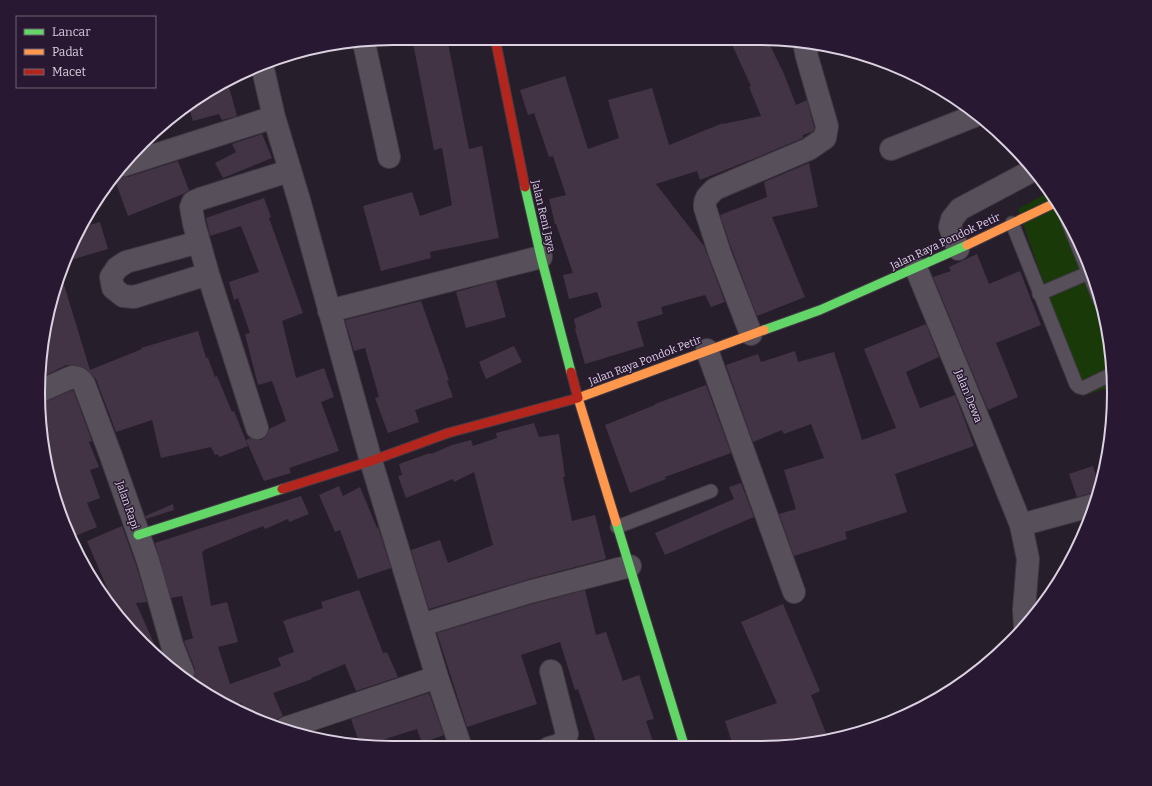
<svg xmlns="http://www.w3.org/2000/svg" width="1152" height="786" viewBox="0 0 1152 786" font-family="Bitter,serif">
<style>
.green{fill:#1a3909}
.building{fill:#423445}
.lines{fill:none;stroke-linecap:round;stroke-linejoin:round}
.lane-casing{stroke:#403944;stroke-width:15}
.street-casing{stroke:#403944;stroke-width:24}
.fast-casing{stroke:#403944;stroke-width:11}
.slow-casing{stroke:#403944;stroke-width:11}
.jam-casing{stroke:#403944;stroke-width:11}
.lane{stroke:#57505b;stroke-width:13}
.street{stroke:#57505b;stroke-width:22}
.fast{stroke:#63d668;stroke-width:9}
.slow{stroke:#ff974d;stroke-width:9}
.jam{stroke:#b3261e;stroke-width:9}
.labels{text-anchor:middle;stroke-width:3;stroke-linejoin:round;paint-order:stroke}
.street-label{font-size:11px;fill:#dbd1e1;stroke:#281831}
.rim{fill:none;stroke:#dbd1e1;stroke-width:2}
</style>
<rect width="100%" height="100%" fill="#271e2b"/>
<path class="green" d="M 1051,191 L 1054,196 L 1087,257 L 1107,324 L 1113,386 L 1083,396 L 1018,209 Z"/>
<path class="building" d="M 412,38 L 447,38 L 469,149 L 482,146 L 499,238 L 430,252 L 431,258 L 381,271 L 363,206 L 412,192 L 420,216 L 452,205 L 442,148 L 434,150 Z
M 729,38 L 767,39 L 784,74 L 796,105 L 807,100 L 814,127 L 814,131 L 803,135 L 803,138 L 758,157 L 700,180 L 697,171 L 656,184 L 704,246 L 725,302 L 711,307 L 705,295 L 661,307 L 663,314 L 637,322 L 644,346 L 585,364 L 575,329 L 576,328 L 574,319 L 602,307 L 597,292 L 569,299 L 563,275 L 573,273 L 556,224 L 555,224 L 549,199 L 566,195 L 553,156 L 549,157 L 534,113 L 528,115 L 520,90 L 565,76 L 588,149 L 619,138 L 608,100 L 652,88 L 669,145 L 723,123 L 723,124 L 761,116 L 749,87 L 751,86 Z
M 229,87 L 237,116 L 222,120 L 219,114 L 193,121 L 188,105 L 196,98 L 204,94 Z
M 262,134 L 272,158 L 223,178 L 215,163 L 236,152 L 232,144 Z
M 178,161 L 189,190 L 183,194 L 128,216 L 113,175 L 115,173 L 121,177 L 128,177 Z
M 809,163 L 818,207 L 772,217 L 805,297 L 757,316 L 732,250 L 720,215 L 767,197 L 764,182 Z
M 264,198 L 271,217 L 269,218 L 303,313 L 282,321 L 296,378 L 324,368 L 334,397 L 321,402 L 339,451 L 289,468 L 291,473 L 264,481 L 246,440 L 250,438 L 255,440 L 261,440 L 266,436 L 269,429 L 286,421 L 272,381 L 258,385 L 245,334 L 250,333 L 238,298 L 234,300 L 229,282 L 259,272 L 241,226 L 210,236 L 206,218 Z
M 100,222 L 108,249 L 64,262 L 65,257 L 82,227 Z
M 977,254 L 989,284 L 1020,271 L 1041,325 L 996,343 L 1018,397 L 988,410 L 933,277 L 951,271 L 949,267 Z
M 61,275 L 90,370 L 142,349 L 141,348 L 198,331 L 206,358 L 208,358 L 215,377 L 217,376 L 232,412 L 234,411 L 248,446 L 219,457 L 218,454 L 215,455 L 211,447 L 161,458 L 152,420 L 116,432 L 96,379 L 86,369 L 76,365 L 67,365 L 39,378 L 39,370 Z
M 496,281 L 506,317 L 466,328 L 456,292 Z
M 421,301 L 449,380 L 447,381 L 453,397 L 415,410 L 419,422 L 388,433 L 375,398 L 379,397 L 365,348 L 354,351 L 345,320 Z
M 926,324 L 939,357 L 906,372 L 920,408 L 955,395 L 965,421 L 974,446 L 895,474 L 907,512 L 845,532 L 847,539 L 794,556 L 779,514 L 796,509 L 784,470 L 824,458 L 811,424 L 784,434 L 782,430 L 753,442 L 726,365 L 758,354 L 761,362 L 795,351 L 798,362 L 834,352 L 862,440 L 896,428 L 864,349 Z
M 514,346 L 522,362 L 486,379 L 479,362 Z
M 706,385 L 731,453 L 665,477 L 666,479 L 630,493 L 605,425 L 655,405 L 655,404 Z
M 73,390 L 92,441 L 89,442 L 99,467 L 90,470 L 100,498 L 87,503 L 97,527 L 73,537 L 45,462 L 41,403 L 45,402 Z
M 534,423 L 539,437 L 559,434 L 565,477 L 563,477 L 572,521 L 595,515 L 606,559 L 526,580 L 429,609 L 411,550 L 440,540 L 448,563 L 493,545 L 474,472 L 454,482 L 453,479 L 406,498 L 398,476 L 402,475 L 399,464 L 430,453 L 431,454 L 452,445 L 471,440 L 473,446 L 497,438 L 496,433 Z
M 1093,466 L 1099,488 L 1098,493 L 1091,493 L 1077,497 L 1069,474 Z
M 741,483 L 754,517 L 665,555 L 655,533 L 734,499 L 729,487 Z
M 339,486 L 343,496 L 360,487 L 377,528 L 378,527 L 391,568 L 358,579 L 340,530 L 335,532 L 319,495 Z
M 301,496 L 309,514 L 289,522 L 288,519 L 265,529 L 263,526 L 204,550 L 204,551 L 202,552 L 211,606 L 227,602 L 238,642 L 218,647 L 230,684 L 281,666 L 278,658 L 294,652 L 283,621 L 323,608 L 321,602 L 359,590 L 383,653 L 387,652 L 398,677 L 356,691 L 345,664 L 311,678 L 312,679 L 273,693 L 283,716 L 277,719 L 274,724 L 246,715 L 241,703 L 236,705 L 238,712 L 236,711 L 193,681 L 195,675 L 195,669 L 184,641 L 193,638 L 182,596 L 171,598 L 155,543 Z
M 173,504 L 174,510 L 146,519 L 145,516 Z
M 122,526 L 136,565 L 147,602 L 136,603 L 157,650 L 160,649 L 165,660 L 142,644 L 114,607 L 105,583 L 87,541 Z
M 585,590 L 596,635 L 606,632 L 623,681 L 639,675 L 654,719 L 646,721 L 655,748 L 598,748 L 578,689 L 575,690 L 560,642 L 521,655 L 537,704 L 467,727 L 437,633 L 532,604 Z
M 783,604 L 820,691 L 811,695 L 829,741 L 759,748 L 734,748 L 725,721 L 777,703 L 741,622 Z
M 429,693 L 444,735 L 422,743 L 417,729 L 366,745 L 360,745 L 351,719 Z"/>
<g class="lines">
<defs>
<path id="lane" d="M 1068,222 L 1100,301
M 1012,223 L 1076,384 L 1079,387 L 1083,388 L 1112,374
M 1039,294 L 1088,273
M 617,527 L 711,491"/>
<path id="street" d="M 364,43 L 389,157
M 262,65 L 274,117 L 299,200 L 371,461 L 437,677 L 461,748
M 891,149 L 974,116
M 124,165 L 274,117
M 199,242 L 126,262 L 117,268 L 111,277 L 113,288 L 123,296 L 134,297 L 208,274
M 958,249 L 950,227 L 952,219 L 960,209 L 1024,175 L 1030,172 L 1031,167
M 916,268 L 982,428 L 1021,525 L 1028,559 L 1024,610 L 1025,626
M 329,311 L 541,257
M 751,334 L 720,254 L 705,208 C 704,198 708,196 715,189 L 809,149 L 825,138 L 827,126 L 807,57 L 804,42
M 707,350 L 794,592
M 40,391 L 72,377 C 78,377 80,379 84,384 L 111,456 L 148,561 L 172,645 L 183,673
M 257,428 L 208,274 L 194,224 L 191,207 L 193,202 L 200,199 L 289,171
M 1021,525 L 1094,505
M 421,625 L 529,592 L 630,566
M 286,728 L 437,677
M 549,748 C 559,745 564,745 567,734 L 551,671"/>
<path id="fast" d="M 525,187 L 541,257 L 571,372
M 764,330 L 820,310 L 967,245
M 616,522 L 685,748
M 138,535 L 282,489"/>
<path id="slow" d="M 967,245 L 1057,202
M 616,522 L 578,398 L 764,330"/>
<path id="jam" d="M 495,38 L 525,187
M 282,489 L 371,461 L 448,433 L 578,398 L 571,372"/>
</defs>
<use href="#lane" class="lane-casing"/>
<use href="#street" class="street-casing"/>
<use href="#fast" class="fast-casing"/>
<use href="#slow" class="slow-casing"/>
<use href="#jam" class="jam-casing"/>
<use href="#lane" class="lane"/>
<use href="#street" class="street"/>
<use href="#fast" class="fast"/>
<use href="#slow" class="slow"/>
<use href="#jam" class="jam"/>
</g>
<g class="labels">
<g class="street-label">
<text transform="translate(544 216) rotate(77)" y="4">Jalan Reni Jaya</text>
<text transform="translate(945 241) rotate(-25)" y="4">Jalan Raya Pondok Petir</text>
<text transform="translate(645 360) rotate(-21)" y="4">Jalan Raya Pondok Petir</text>
<text transform="translate(969 396) rotate(68)" y="4">Jalan Dewa</text>
<text transform="translate(128 505) rotate(71)" y="4">Jalan Rapi</text>
</g>
</g>
<path d="M0 0H1152V786H0ZM393 45H759A348 348 0 0 1 1107 393V393A348 348 0 0 1 759 741H393A348 348 0 0 1 45 393V393A348 348 0 0 1 393 45Z" fill="#281831" fill-rule="evenodd"/>
<path class="rim" d="M393 45H759A348 348 0 0 1 1107 393V393A348 348 0 0 1 759 741H393A348 348 0 0 1 45 393V393A348 348 0 0 1 393 45Z"/>
<rect x="16" y="16" width="140" height="72" fill="#281831" stroke="#706277"/>
<rect x="24" y="29" width="20" height="6" fill="#63d668" stroke="#706277"/>
<text x="52" y="36" font-size="12" fill="#dbd1e1">Lancar</text>
<rect x="24" y="49" width="20" height="6" fill="#ff974d" stroke="#706277"/>
<text x="52" y="56" font-size="12" fill="#dbd1e1">Padat</text>
<rect x="24" y="69" width="20" height="6" fill="#b3261e" stroke="#706277"/>
<text x="52" y="76" font-size="12" fill="#dbd1e1">Macet</text>
</svg>
